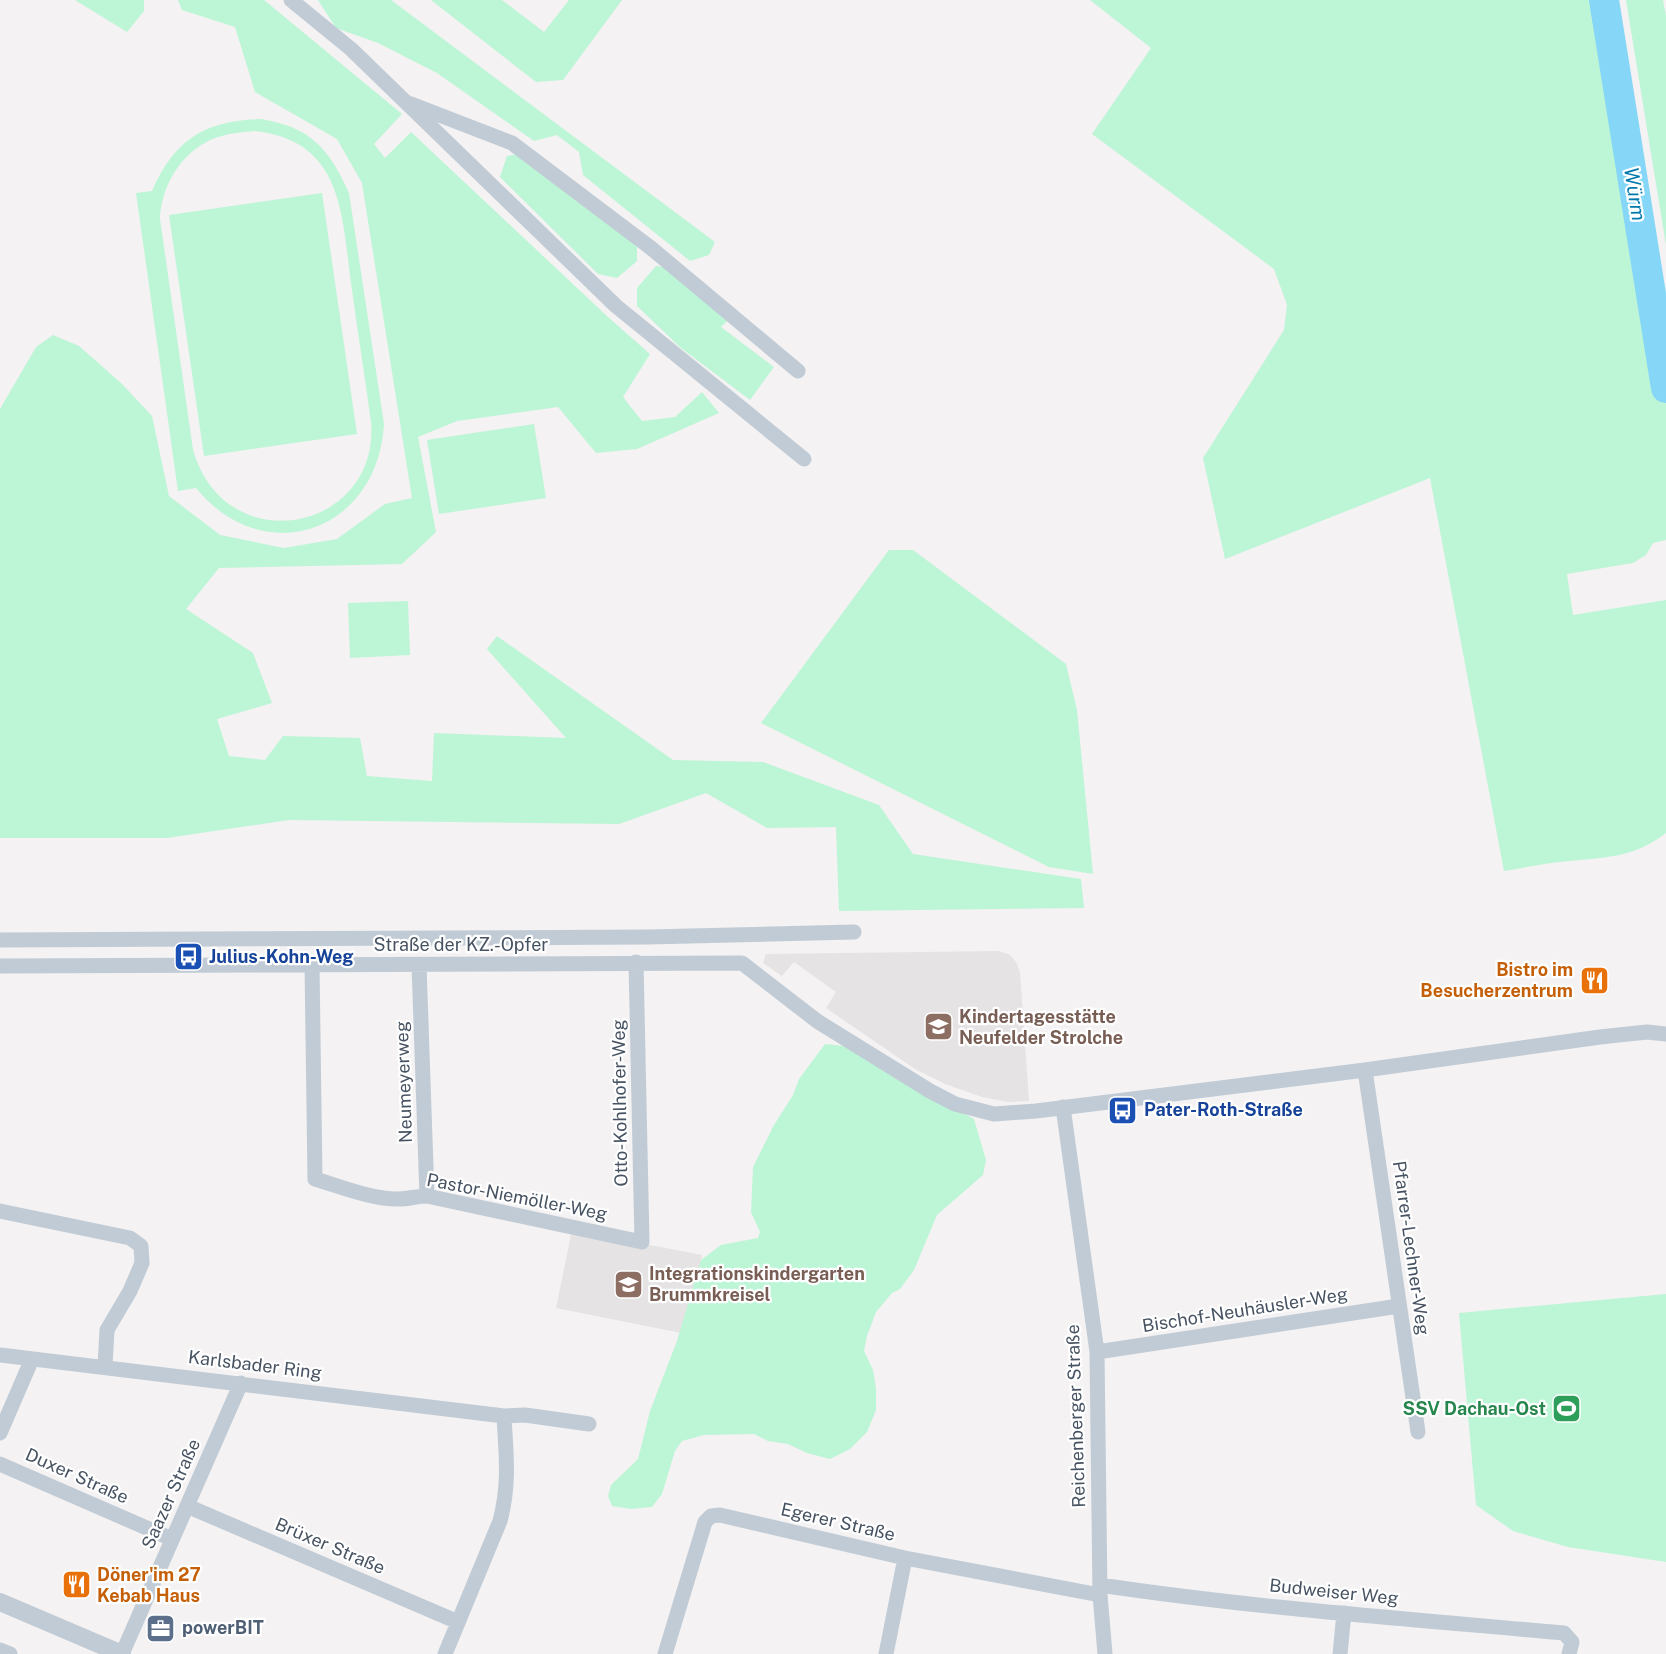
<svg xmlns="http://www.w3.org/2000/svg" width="1666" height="1654" viewBox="0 0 1666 1654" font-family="'Public Sans',sans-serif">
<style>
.education{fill:#e5e3e3}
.green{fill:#bdf5d7;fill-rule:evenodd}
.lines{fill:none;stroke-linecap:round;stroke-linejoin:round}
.river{stroke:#85d6f7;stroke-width:30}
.minor{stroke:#c1cbd5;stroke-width:15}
.tertiary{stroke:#c1cbd5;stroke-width:18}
.labels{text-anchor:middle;stroke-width:4.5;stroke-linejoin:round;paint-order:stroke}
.street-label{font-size:18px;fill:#475362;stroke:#fff}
.transit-label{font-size:18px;font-weight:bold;fill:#164399;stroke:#fff;text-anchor:start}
.food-label{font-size:18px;font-weight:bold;fill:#c56008;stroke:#fff;text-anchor:end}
.education-label{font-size:18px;font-weight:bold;fill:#785e54;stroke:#fff;text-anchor:start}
.leisure-label{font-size:18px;font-weight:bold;fill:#27864d;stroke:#fff;text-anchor:end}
.service-label{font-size:18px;font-weight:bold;fill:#4e5e75;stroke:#fff;text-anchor:start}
.water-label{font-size:20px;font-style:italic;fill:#0279ab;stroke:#fff}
</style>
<rect width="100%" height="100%" fill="#f4f2f2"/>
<path class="education" d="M 999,951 L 1010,955 L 1016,962 L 1020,972 L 1029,1101 L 1008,1102 L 982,1097 L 945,1084 L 915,1069 L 826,1008 L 836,992 L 794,962 L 782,976 L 763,963 L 766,954 Z
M 572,1230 L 702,1255 L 686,1334 L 556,1308 Z"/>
<path class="green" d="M 75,0 L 144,0 L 144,11 L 127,32 Z
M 178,0 L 264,0 L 402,114 L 374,144 L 385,158 L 411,132 L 608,317 L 650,354 L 623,397 L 642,421 L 675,417 L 702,392 L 719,413 L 637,449 L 596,453 L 558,407 L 457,421 L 418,437 L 436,532 L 402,564 L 219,568 L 186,609 L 253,653 L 272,703 L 217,719 L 229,756 L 265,760 L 283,736 L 360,738 L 367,776 L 432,781 L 434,733 L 566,738 L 487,649 L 497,636 L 673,760 L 763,762 L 879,805 L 913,854 L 1081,879 L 1084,908 L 839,911 L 836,827 L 767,828 L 706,793 L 619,824 L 289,820 L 167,838 L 0,838 L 0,409 L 36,347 L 53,335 L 79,346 L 121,383 L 152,416 L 169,496 L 220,535 L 284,548 L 337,539 L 385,504 L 412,498 L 362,183 L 337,139 L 255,92 L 235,27 L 182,10 Z
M 318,0 L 391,0 L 715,242 L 709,255 L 690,261 L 583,175 L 579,152 L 557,135 L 534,141 L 437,73 L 378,43 L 336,28 Z
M 431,0 L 502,0 L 544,32 L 569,0 L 622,0 L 563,80 L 536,82 Z
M 1090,0 L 1618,0 L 1666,306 L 1666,540 L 1653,543 L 1646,555 L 1633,563 L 1567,574 L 1573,615 L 1666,600 L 1666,833 C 1631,860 1601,857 1560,862 C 1541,864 1523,868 1504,871 L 1430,478 L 1225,559 L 1203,458 L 1284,330 L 1287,305 L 1274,269 L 1092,134 L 1151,48 Z
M 1626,0 L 1663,0 L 1666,16 L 1666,245 Z
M 261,119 C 310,127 329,148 349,193 L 384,424 C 378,531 265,572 196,488 L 178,491 L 136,193 L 152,191 C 174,140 205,120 261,119 ZM 255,131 C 280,134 303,142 319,162 C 345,193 346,251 352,290 C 358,334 365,378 371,422 C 380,531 226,563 193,450 L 160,219 C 161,184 184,148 218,137 C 230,133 243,132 255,131 Z
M 519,154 L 637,244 L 637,261 L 617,278 L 598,274 L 500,177 L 507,156 Z
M 322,193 L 357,434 L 204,456 L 169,215 Z
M 656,266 L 665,267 L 728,320 L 721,327 L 774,367 L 750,400 L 681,348 L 637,306 L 637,288 Z
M 534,424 L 546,498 L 439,514 L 427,440 Z
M 889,550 L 913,550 L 1066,664 L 1077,710 L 1093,874 L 1049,867 L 761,723 Z
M 408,601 L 410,655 L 350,658 L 348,603 Z
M 825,1044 L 843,1046 L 974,1119 L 986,1160 L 983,1175 L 937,1215 L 914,1270 L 900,1289 L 892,1293 L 876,1312 L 867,1336 L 864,1351 L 873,1370 L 876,1388 L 876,1410 L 867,1432 L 850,1449 L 830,1459 L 807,1453 L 788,1444 L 768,1441 L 754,1434 L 704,1435 L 682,1441 L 675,1451 L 662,1494 L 652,1507 L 631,1509 L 612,1506 L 608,1496 L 611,1485 L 638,1459 L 650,1411 L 677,1341 L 701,1260 L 721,1245 L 758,1238 L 760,1232 L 751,1212 L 753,1167 L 774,1125 L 793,1095 L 799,1079 Z
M 1666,1294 L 1666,1562 L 1568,1547 L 1513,1531 L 1476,1505 L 1459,1313 Z"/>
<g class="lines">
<path class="river" d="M 1604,0 L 1666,388"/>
<path class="minor" d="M 291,0 L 351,49 L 616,306 L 804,459
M 411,104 L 512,143 L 651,248 L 798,371
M 0,940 L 648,937 L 854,932
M 312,964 L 315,1179 C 339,1186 374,1200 399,1199 C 409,1199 417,1196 427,1196 L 642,1242 L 636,962
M 419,965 L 427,1196
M 0,966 L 742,963 L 817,1021 L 930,1091 L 955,1104 L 994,1114 L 1036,1111 L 1365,1070 L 1600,1037 L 1647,1032 L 1666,1034
M 1365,1070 L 1418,1432
M 1063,1107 L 1097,1352 L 1100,1595 L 1105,1654
M 0,1211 L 130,1238 L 141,1246 L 142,1263 L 130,1291 L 107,1330 L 105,1366
M 1097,1352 L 1399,1306
M 0,1355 L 504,1416 C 506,1455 510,1483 500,1521 L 445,1654
M 504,1416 L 525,1415 L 589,1424
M 0,1433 L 32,1359
M 0,1464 L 172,1539
M 187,1506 L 458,1622
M 1100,1585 C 1254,1608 1409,1619 1564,1633 L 1572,1642 L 1569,1654
M 0,1650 L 10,1654
M 122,1654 L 241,1383
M 665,1654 L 705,1522 L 711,1516 L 720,1515 L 905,1558 L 1100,1595
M 886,1654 L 905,1558
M 1340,1654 L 1344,1613"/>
<path class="tertiary" d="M 0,1602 L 122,1654"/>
</g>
<defs>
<symbol id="bus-square" viewBox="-11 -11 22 22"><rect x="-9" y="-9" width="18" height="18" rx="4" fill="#1a4fb4" stroke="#fff"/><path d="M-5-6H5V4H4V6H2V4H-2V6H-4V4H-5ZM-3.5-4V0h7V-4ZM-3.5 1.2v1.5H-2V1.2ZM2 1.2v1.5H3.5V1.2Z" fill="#fff"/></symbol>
<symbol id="restaurant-square" viewBox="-11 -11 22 22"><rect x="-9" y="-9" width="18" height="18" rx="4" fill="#e8710a" stroke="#fff"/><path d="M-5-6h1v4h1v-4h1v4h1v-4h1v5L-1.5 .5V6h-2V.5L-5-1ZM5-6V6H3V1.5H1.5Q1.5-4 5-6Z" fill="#fff"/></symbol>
<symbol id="school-square" viewBox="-11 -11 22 22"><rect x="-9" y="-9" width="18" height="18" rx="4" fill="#8d6e63" stroke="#fff"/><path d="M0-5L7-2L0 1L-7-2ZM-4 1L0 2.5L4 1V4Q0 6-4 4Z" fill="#fff"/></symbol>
<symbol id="stadium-square" viewBox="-11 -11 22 22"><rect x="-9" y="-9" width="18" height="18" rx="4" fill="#2e9e5b" stroke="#fff"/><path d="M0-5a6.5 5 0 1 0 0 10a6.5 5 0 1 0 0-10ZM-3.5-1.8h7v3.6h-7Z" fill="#fff"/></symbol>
<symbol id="office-square" viewBox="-11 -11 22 22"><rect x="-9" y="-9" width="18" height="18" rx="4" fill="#5c6f8a" stroke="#fff"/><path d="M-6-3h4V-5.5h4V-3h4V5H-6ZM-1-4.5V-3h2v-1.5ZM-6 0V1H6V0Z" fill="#fff"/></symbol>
</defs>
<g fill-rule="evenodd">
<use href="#bus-square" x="172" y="940" width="33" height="33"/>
<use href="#restaurant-square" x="1578" y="964" width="33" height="33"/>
<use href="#school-square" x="922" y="1010" width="33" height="33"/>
<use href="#bus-square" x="1106" y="1094" width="33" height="33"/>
<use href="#school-square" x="612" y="1268" width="33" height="33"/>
<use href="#stadium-square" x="1550" y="1392" width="33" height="33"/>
<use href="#restaurant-square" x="60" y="1568" width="33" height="33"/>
<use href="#office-square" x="144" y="1612" width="33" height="33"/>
</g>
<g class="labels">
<g class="street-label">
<text x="461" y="951">Straße der KZ.-Opfer</text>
<text transform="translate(404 1082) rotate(-92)" y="6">Neumeyerweg</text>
<text transform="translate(620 1103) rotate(-91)" y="6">Otto-Kohlhofer-Weg</text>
<text transform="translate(517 1197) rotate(11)" y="6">Pastor-Niemöller-Weg</text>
<text transform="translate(1411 1248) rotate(82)" y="6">Pfarrer-Lechner-Weg</text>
<text transform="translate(1245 1310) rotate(-9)" y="6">Bischof-Neuhäusler-Weg</text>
<text transform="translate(255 1365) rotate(7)" y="6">Karlsbader Ring</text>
<text transform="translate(1076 1416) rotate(-92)" y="6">Reichenberger Straße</text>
<text transform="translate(77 1476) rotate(24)" y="6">Duxer Straße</text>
<text transform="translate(171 1494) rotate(-66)" y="6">Saazer Straße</text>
<text transform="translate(838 1522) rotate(13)" y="6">Egerer Straße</text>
<text transform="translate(330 1546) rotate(23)" y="6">Brüxer Straße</text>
<text transform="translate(1334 1592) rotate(6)" y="6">Budweiser Weg</text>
</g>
<g class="transit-label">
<text x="209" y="963">Julius-Kohn-Weg</text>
<text x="1144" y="1116">Pater-Roth-Straße</text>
</g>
<g class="food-label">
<text x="1573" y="976">Bistro im<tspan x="1573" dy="21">Besucherzentrum</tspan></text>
<text x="97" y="1581" text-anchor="start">Döner'im 27<tspan x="97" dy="21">Kebab Haus</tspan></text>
</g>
<g class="education-label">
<text x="959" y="1023">Kindertagesstätte<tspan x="959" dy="21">Neufelder Strolche</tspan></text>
<text x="649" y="1280">Integrationskindergarten<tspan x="649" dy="21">Brummkreisel</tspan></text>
</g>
<g class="leisure-label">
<text x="1546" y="1415">SSV Dachau-Ost</text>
</g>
<g class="service-label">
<text x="182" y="1634">powerBIT</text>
</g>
<g class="water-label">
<text transform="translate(1635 194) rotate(81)" y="7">Würm</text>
</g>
</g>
</svg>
